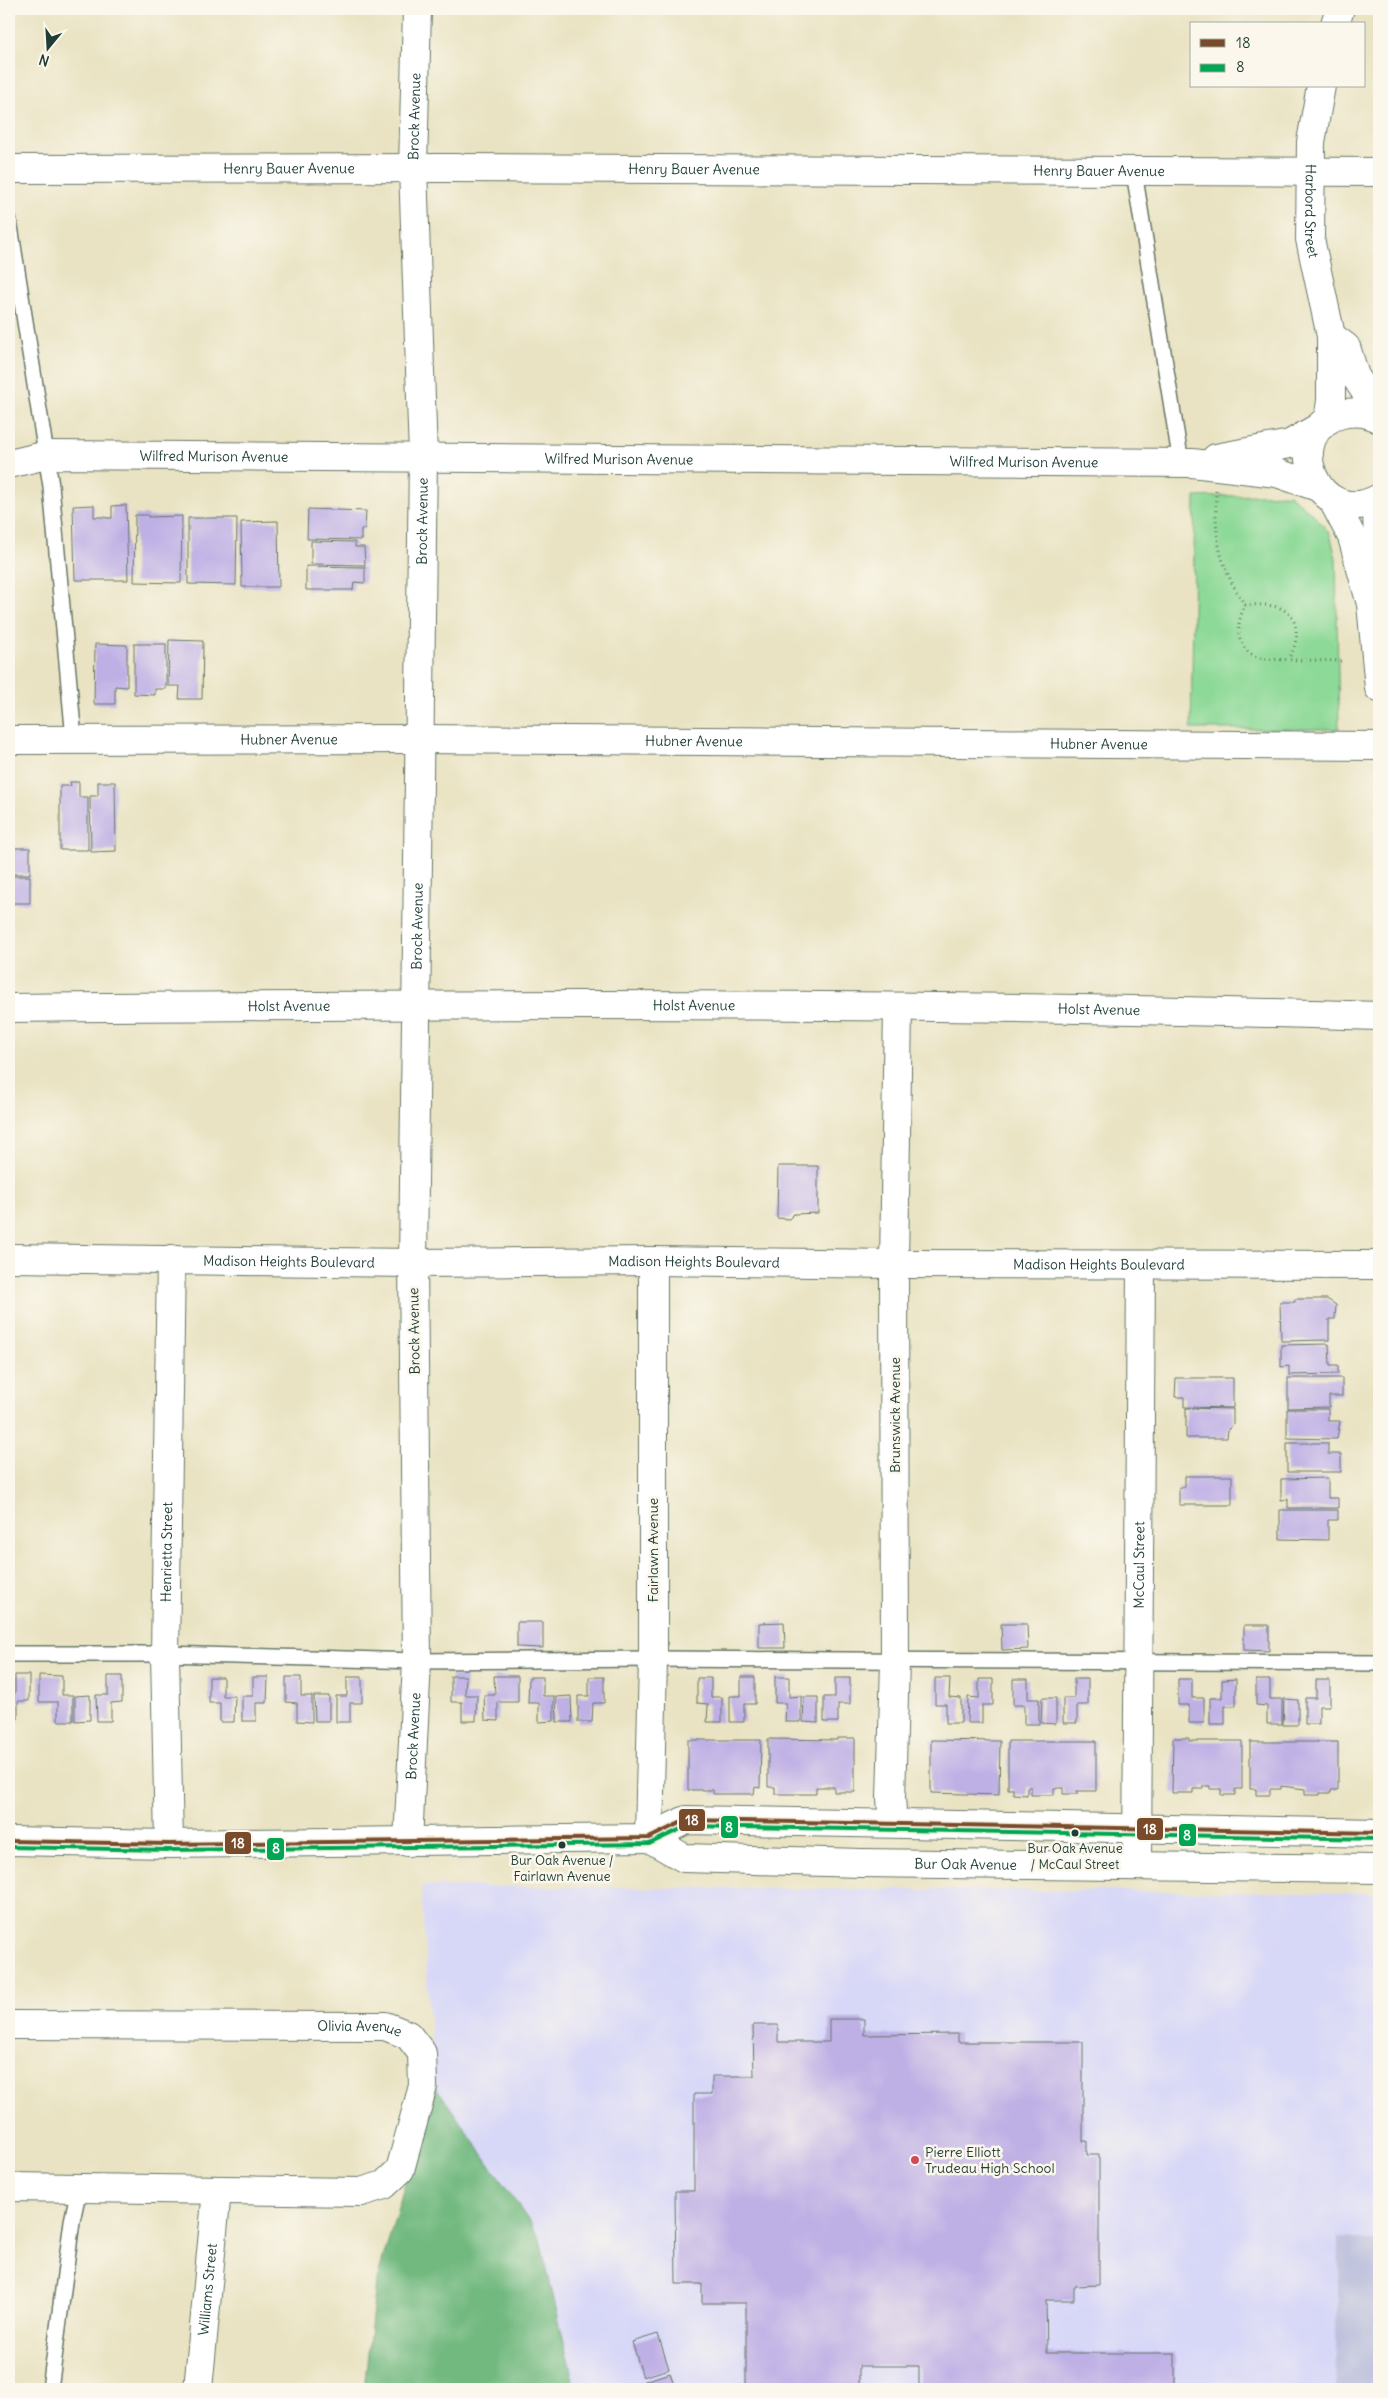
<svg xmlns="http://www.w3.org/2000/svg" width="1388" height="2398" viewBox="0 0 1388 2398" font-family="Delius,sans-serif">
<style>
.built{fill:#d7d7f8}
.industrial{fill:#bfc2dd}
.green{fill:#8dd997;stroke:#568b66}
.forest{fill:#72b980;stroke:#487b5a}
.building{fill:#beafe5}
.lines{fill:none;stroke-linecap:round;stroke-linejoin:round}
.lane-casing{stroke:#676;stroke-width:18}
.street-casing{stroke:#676;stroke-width:30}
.secondary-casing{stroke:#676;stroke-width:30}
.path{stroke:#676;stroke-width:3;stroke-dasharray:1 4;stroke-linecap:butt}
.lane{stroke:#fff;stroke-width:15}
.street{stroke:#fff;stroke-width:28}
.secondary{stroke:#fff;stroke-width:28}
.bus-1-casing{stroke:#fbf7ec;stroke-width:8}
.bus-2-casing{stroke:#fbf7ec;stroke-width:8}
.bus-1{stroke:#7a4b2a;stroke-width:4}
.bus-2{stroke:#00a651;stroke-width:4}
.bus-dot{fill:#1f3d34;stroke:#fbf7ec;stroke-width:2}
.poi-dot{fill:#d1495b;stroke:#fbf7ec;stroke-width:2}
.labels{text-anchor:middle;stroke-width:5;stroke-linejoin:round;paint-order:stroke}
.bus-label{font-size:13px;fill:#1f3d34;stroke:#fbf7ec}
.street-label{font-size:14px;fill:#1f3d34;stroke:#fbf7ec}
.poi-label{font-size:14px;fill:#1f3d34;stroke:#fbf7ec;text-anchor:start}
.line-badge{stroke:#fbf7ec;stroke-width:2}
.badge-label{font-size:14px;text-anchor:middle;font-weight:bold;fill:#fff}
</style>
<rect width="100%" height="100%" fill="#fbf7ec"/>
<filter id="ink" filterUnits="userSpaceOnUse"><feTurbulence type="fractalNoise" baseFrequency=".02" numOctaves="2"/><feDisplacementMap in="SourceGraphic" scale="10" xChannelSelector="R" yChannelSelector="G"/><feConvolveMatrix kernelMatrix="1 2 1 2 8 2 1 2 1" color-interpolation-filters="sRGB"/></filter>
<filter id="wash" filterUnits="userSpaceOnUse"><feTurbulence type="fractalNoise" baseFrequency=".0096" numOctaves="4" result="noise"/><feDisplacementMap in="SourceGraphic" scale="20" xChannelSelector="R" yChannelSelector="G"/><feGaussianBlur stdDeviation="1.12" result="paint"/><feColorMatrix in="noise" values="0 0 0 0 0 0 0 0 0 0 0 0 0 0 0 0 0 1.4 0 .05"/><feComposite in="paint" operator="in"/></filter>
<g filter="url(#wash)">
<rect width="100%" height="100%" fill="#e9e3c3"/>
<path class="built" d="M 421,1886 L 1379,1893 L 1379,2240 L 1339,2238 L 1336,2389 L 575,2389 L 539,2236 L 434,2084 Z"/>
<path class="industrial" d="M 1339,2238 L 1379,2240 L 1379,2389 L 1336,2389 Z"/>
<path class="green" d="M 1289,494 L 1315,516 L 1330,534 L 1336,558 L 1339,729 L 1191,729 L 1195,497 Z"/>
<path class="forest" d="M 434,2084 L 539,2236 L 575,2389 L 364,2389 L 376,2283 Z"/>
<g id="blocks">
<path class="building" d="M 94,505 L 94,517 L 106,517 L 106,518 L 112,518 L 112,506 L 126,505 L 128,580 L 75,580 L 73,506 Z
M 308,509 L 366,511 L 365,529 L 361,529 L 361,540 L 307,539 Z
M 135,515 L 148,515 L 148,517 L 182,516 L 181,583 L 134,582 Z
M 188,518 L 237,518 L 236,585 L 188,584 Z
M 278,521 L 279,587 L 242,587 L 241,522 Z
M 311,541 L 355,542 L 355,547 L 364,547 L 365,565 L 311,564 Z
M 306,566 L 365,567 L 365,583 L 354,582 L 353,590 L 306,590 Z
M 169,640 L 203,641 L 202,699 L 179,699 L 180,686 L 168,686 Z
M 95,644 L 127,645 L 127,687 L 115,686 L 115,704 L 94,704 Z
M 134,644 L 166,644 L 166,689 L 155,689 L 155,695 L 134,694 Z
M 70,782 L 79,782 L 79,797 L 88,797 L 88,850 L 60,850 L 60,786 L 71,786 Z
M 98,782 L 115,782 L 116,851 L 91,852 L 90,796 L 98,796 Z
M 9,848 L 30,848 L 30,874 L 9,874 Z
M 9,876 L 30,876 L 30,903 L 9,903 Z
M 778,1166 L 818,1166 L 818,1213 L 794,1214 L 789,1219 L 777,1218 Z
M 1295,1299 L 1327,1299 L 1336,1305 L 1335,1319 L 1329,1319 L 1329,1340 L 1281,1341 L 1280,1302 L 1295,1302 Z
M 1329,1344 L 1330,1365 L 1338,1365 L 1338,1374 L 1289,1375 L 1289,1366 L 1281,1367 L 1281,1345 Z
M 1176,1378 L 1233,1378 L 1233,1408 L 1184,1407 L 1184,1397 L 1175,1397 Z
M 1288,1378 L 1342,1378 L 1342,1396 L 1329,1396 L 1329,1407 L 1288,1408 Z
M 1186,1408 L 1233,1409 L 1233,1424 L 1228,1430 L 1227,1438 L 1186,1438 Z
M 1287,1409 L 1328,1409 L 1328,1421 L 1340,1421 L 1337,1439 L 1287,1438 Z
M 1287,1443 L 1328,1443 L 1328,1454 L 1341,1454 L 1341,1472 L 1287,1472 Z
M 1185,1476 L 1232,1476 L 1232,1505 L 1179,1505 L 1179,1487 L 1185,1487 Z
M 1328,1478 L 1328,1498 L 1338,1498 L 1338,1508 L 1288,1508 L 1288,1499 L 1281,1500 L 1281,1479 Z
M 1280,1510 L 1338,1510 L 1338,1520 L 1328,1520 L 1328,1540 L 1280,1539 Z
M 517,1622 L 543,1622 L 543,1648 L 517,1647 Z
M 784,1622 L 785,1648 L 759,1648 L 759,1623 Z
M 1001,1624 L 1027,1624 L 1028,1649 L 1002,1650 Z
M 1244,1625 L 1269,1625 L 1269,1651 L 1244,1650 Z
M 15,1675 L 29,1675 L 29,1701 L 18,1701 L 18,1719 L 9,1719 L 9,1693 L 15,1693 Z
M 39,1675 L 62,1676 L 62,1695 L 73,1695 L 73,1721 L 58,1721 L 58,1702 L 39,1702 Z
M 108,1676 L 122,1676 L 122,1702 L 111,1703 L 111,1721 L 97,1721 L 96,1695 L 108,1695 Z
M 451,1676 L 466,1676 L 465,1695 L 477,1695 L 476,1721 L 462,1721 L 462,1702 L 451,1702 Z
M 494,1676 L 518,1676 L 518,1702 L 498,1702 L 498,1721 L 485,1720 L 484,1695 L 495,1695 Z
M 209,1677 L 223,1677 L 223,1696 L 235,1696 L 234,1722 L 220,1722 L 220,1703 L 209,1703 Z
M 253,1677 L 268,1677 L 267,1703 L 256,1703 L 256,1721 L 242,1721 L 242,1696 L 253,1696 Z
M 286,1677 L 301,1677 L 301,1696 L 312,1696 L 312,1722 L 297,1721 L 297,1703 L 286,1702 Z
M 347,1677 L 362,1677 L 362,1703 L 350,1703 L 350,1722 L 336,1722 L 336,1696 L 347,1696 Z
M 529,1677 L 543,1677 L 543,1696 L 554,1696 L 554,1721 L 539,1722 L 539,1703 L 528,1703 Z
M 589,1677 L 604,1677 L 604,1703 L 593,1703 L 592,1722 L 578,1722 L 578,1696 L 589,1696 Z
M 741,1677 L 755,1677 L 755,1704 L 744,1704 L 744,1722 L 730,1722 L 730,1696 L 741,1696 Z
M 775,1677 L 789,1677 L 789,1697 L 801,1696 L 801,1722 L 785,1722 L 786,1703 L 775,1703 Z
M 697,1678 L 711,1678 L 711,1697 L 722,1697 L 722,1722 L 707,1722 L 708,1704 L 697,1703 Z
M 835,1678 L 850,1678 L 850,1704 L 838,1704 L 838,1722 L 824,1722 L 824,1697 L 835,1697 Z
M 935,1678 L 950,1678 L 949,1697 L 961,1698 L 961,1723 L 946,1723 L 946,1704 L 935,1704 Z
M 979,1679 L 993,1679 L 993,1705 L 982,1705 L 982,1723 L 967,1723 L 968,1697 L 979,1698 Z
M 1013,1679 L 1028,1679 L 1028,1699 L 1039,1699 L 1039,1724 L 1024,1724 L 1024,1705 L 1013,1705 Z
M 1074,1679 L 1088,1679 L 1088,1705 L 1077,1705 L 1077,1723 L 1063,1723 L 1063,1698 L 1074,1698 Z
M 1178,1679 L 1192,1679 L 1192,1698 L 1204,1698 L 1204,1723 L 1189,1723 L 1189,1705 L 1178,1705 Z
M 1236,1679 L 1236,1706 L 1225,1706 L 1225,1724 L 1210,1724 L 1210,1698 L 1222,1698 L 1222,1680 Z
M 1256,1680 L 1270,1680 L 1270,1699 L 1282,1699 L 1282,1724 L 1267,1724 L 1267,1706 L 1256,1705 Z
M 1316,1680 L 1330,1680 L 1330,1706 L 1319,1706 L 1319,1724 L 1305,1724 L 1305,1698 L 1316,1698 Z
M 90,1695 L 90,1720 L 75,1721 L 75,1696 Z
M 314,1696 L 329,1696 L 329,1721 L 315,1721 Z
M 571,1696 L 572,1722 L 557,1722 L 556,1697 Z
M 804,1697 L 818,1697 L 818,1723 L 803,1722 Z
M 1042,1698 L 1056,1698 L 1056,1724 L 1041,1723 Z
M 1284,1699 L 1298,1700 L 1298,1725 L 1283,1725 Z
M 837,1738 L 855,1738 L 855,1792 L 834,1792 L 834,1787 L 816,1787 L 816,1794 L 775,1794 L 775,1787 L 768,1787 L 768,1739 L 837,1740 Z
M 1173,1738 L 1189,1738 L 1189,1741 L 1242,1741 L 1242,1789 L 1235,1789 L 1235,1795 L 1221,1795 L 1221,1789 L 1210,1789 L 1210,1786 L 1203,1786 L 1203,1789 L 1193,1789 L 1193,1793 L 1172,1793 Z
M 688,1740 L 761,1740 L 760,1788 L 755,1787 L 754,1794 L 713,1794 L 713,1790 L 688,1790 Z
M 931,1740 L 1000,1741 L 999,1795 L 931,1793 Z
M 1008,1741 L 1096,1741 L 1096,1791 L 1077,1791 L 1077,1794 L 1063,1794 L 1063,1788 L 1054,1788 L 1054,1795 L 1031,1795 L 1031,1787 L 1027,1787 L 1027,1795 L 1013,1794 L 1013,1789 L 1008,1789 Z
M 1250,1742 L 1338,1742 L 1338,1790 L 1331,1790 L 1331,1793 L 1320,1793 L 1320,1795 L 1305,1795 L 1305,1789 L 1281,1786 L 1281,1789 L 1270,1789 L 1270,1795 L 1256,1795 L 1256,1789 L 1250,1789 Z
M 829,2019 L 864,2019 L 864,2035 L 958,2034 L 958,2042 L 1083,2042 L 1083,2141 L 1087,2141 L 1087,2155 L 1099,2155 L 1099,2285 L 1074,2286 L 1074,2300 L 1046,2300 L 1047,2353 L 1175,2353 L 1175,2385 L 1190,2385 L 1190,2389 L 919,2389 L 919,2366 L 859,2366 L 859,2389 L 746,2389 L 746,2303 L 702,2303 L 702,2284 L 676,2284 L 675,2191 L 694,2191 L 694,2094 L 712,2094 L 712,2076 L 754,2076 L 753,2025 L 778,2025 L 778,2042 L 829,2042 Z
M 658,2334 L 669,2369 L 643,2377 L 632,2342 Z
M 670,2373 L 675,2389 L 646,2389 L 644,2381 Z"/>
</g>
</g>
<g filter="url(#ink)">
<use href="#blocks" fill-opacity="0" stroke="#676" stroke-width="1"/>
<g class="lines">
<defs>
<path id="lane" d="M 1134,172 L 1181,463
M 9,220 L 51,486 L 74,739
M 9,1654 L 165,1654 L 417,1661 L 653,1659 L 1379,1663
M 50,2389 L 72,2221 L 79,2188"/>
<g id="street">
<path id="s1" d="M 9,169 L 447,168 L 1379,172"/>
<path id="s2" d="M 9,740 L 419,739 L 1379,746"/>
<path id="s3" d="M 9,1008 C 465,1004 923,1002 1379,1016"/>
<path id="s4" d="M 9,1258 L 413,1263 L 653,1261 L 894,1264 L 1379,1265"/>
<path d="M 893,1823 L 891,1798 L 895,1662 L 894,1264 L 898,1008"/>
<path d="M 649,1838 L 653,1659 L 653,1261"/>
<path id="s5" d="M 408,1842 L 417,1661 L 413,1263 L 423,456 L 413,168 L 417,9"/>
<path id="s6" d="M 169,1844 L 165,1654 L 171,1259"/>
<path id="s7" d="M 1137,1865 L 1141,1265"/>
<path id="s8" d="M 9,2025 L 385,2026 L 408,2035 L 422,2053 L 423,2086 L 400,2170 L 384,2185 L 361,2192 L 9,2187"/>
<path id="s9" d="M 198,2389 L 217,2190"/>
</g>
<g id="secondary">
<path d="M 1335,24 L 1340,9"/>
<path id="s10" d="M 1321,86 L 1311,142 L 1310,239 L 1331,336 L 1331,401 L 1328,420"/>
<path d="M 1331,336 L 1346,347 L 1355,376 L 1379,412"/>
<path d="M 1379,419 C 1368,412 1355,411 1342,414 C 1278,430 1316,533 1379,498"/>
<path d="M 1216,458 L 1290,444 L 1321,426"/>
<path id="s11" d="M 9,464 L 47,455 L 1192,463 L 1277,473 L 1318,487"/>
<path d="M 1332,499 L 1352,537 L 1371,604 L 1379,688"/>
<path d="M 1374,590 L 1378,561 L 1377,500"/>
<path id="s12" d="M 649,1838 L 684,1858 L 861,1863 L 1379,1869"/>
<path d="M 9,1841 L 169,1844 L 649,1838 L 686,1820 L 1379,1833"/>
</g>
</defs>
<use href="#lane" class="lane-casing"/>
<use href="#street" class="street-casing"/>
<use href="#secondary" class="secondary-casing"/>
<path class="path" d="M 1216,490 C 1215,540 1218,563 1245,605 C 1234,628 1236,653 1264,659 L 1342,661
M 1245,605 C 1255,605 1267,604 1277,607 C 1301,614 1300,642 1288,659"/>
<use href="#lane" class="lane"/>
<use href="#street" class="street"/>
<use href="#secondary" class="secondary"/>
<defs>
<path id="bus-1" d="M 9,1841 L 169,1844 L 649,1838 L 686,1820 L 1379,1833"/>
<path id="bus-2" d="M 9,1847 L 169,1850 L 649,1844 L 687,1826 L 1379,1839"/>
</defs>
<use href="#bus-1" class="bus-1-casing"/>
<use href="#bus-2" class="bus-2-casing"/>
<use href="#bus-1" class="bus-1"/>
<use href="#bus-2" class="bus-2"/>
</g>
</g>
<g class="bus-dot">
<circle cx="1075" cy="1833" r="4.5"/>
<circle cx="562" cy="1845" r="4.5"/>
</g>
<circle class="poi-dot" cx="915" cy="2160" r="5"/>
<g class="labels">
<g class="bus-label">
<text x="1075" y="1853">Bur Oak Avenue<tspan x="1075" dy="16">/ McCaul Street</tspan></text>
<text x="562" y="1865">Bur Oak Avenue /<tspan x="562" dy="16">Fairlawn Avenue</tspan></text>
</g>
<g class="street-label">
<text dy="5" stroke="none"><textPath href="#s5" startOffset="1726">Brock Avenue</textPath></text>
<text dy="5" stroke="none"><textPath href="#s1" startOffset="280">Henry Bauer Avenue</textPath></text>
<text dy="5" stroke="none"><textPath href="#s1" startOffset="685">Henry Bauer Avenue</textPath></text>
<text dy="5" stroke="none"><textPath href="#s1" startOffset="1090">Henry Bauer Avenue</textPath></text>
<text dy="5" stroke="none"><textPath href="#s10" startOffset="126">Harbord Street</textPath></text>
<text dy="5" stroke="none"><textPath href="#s11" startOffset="206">Wilfred Murison Avenue</textPath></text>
<text dy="5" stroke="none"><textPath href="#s11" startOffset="611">Wilfred Murison Avenue</textPath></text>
<text dy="5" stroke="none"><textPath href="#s11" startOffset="1016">Wilfred Murison Avenue</textPath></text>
<text dy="5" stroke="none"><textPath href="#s5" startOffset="1321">Brock Avenue</textPath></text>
<text dy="5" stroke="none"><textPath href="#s2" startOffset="280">Hubner Avenue</textPath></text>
<text dy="5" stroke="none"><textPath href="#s2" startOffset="685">Hubner Avenue</textPath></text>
<text dy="5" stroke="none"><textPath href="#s2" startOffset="1090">Hubner Avenue</textPath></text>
<text dy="5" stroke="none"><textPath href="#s5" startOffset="916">Brock Avenue</textPath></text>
<text dy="5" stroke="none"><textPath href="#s3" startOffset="280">Holst Avenue</textPath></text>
<text dy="5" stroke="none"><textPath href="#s3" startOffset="685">Holst Avenue</textPath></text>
<text dy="5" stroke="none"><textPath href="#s3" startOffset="1090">Holst Avenue</textPath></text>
<text dy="5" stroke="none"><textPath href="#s4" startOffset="280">Madison Heights Boulevard</textPath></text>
<text dy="5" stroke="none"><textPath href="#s4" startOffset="685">Madison Heights Boulevard</textPath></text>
<text dy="5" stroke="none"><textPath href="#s4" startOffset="1090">Madison Heights Boulevard</textPath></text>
<text transform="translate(414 1331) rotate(-91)" y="5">Brock Avenue</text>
<text transform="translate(895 1415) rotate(-90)" y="5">Brunswick Avenue</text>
<text transform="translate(653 1550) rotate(-90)" y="5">Fairlawn Avenue</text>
<text dy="5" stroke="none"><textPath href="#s6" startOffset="292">Henrietta Street</textPath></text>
<text dy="5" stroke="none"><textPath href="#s7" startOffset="300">McCaul Street</textPath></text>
<text dy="5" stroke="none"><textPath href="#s5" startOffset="106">Brock Avenue</textPath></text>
<text dy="5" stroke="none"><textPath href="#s12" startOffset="322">Bur Oak Avenue</textPath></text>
<text dy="5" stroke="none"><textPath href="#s8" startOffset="351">Olivia Avenue</textPath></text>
<text dy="5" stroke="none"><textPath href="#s9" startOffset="100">Williams Street</textPath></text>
</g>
<g class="poi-label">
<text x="925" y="2157">Pierre Elliott<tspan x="925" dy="16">Trudeau High School</tspan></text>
</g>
</g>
<g class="line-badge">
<rect x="678" y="1808" width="28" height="24" rx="5" fill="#7a4b2a"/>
<rect x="720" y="1815" width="19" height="24" rx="5" fill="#00a651"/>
<rect x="1136" y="1817" width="28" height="24" rx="5" fill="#7a4b2a"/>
<rect x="1178" y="1823" width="19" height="24" rx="5" fill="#00a651"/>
<rect x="224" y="1831" width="28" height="24" rx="5" fill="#7a4b2a"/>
<rect x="266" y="1837" width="19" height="24" rx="5" fill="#00a651"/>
</g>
<g class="badge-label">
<text x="692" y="1825">18</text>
<text x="729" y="1832">8</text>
<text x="1150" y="1834">18</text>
<text x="1187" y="1840">8</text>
<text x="238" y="1848">18</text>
<text x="276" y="1853">8</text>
</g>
<rect width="1388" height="2398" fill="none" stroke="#fbf7ec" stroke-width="30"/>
<rect x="1190" y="22" width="175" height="65" fill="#fbf7ec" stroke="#a3ada2"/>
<rect x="1200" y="39" width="25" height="8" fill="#7a4b2a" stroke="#a3ada2"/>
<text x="1236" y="48" font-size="15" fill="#1f3d34">18</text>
<rect x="1200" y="64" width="25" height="8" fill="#00a651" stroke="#a3ada2"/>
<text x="1236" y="72" font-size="15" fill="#1f3d34">8</text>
<g transform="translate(48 48) rotate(198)" stroke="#fbf7ec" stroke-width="4" paint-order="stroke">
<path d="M0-4L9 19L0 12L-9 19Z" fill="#1f3d34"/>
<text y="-8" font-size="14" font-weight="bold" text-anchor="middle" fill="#1f3d34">N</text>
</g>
</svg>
